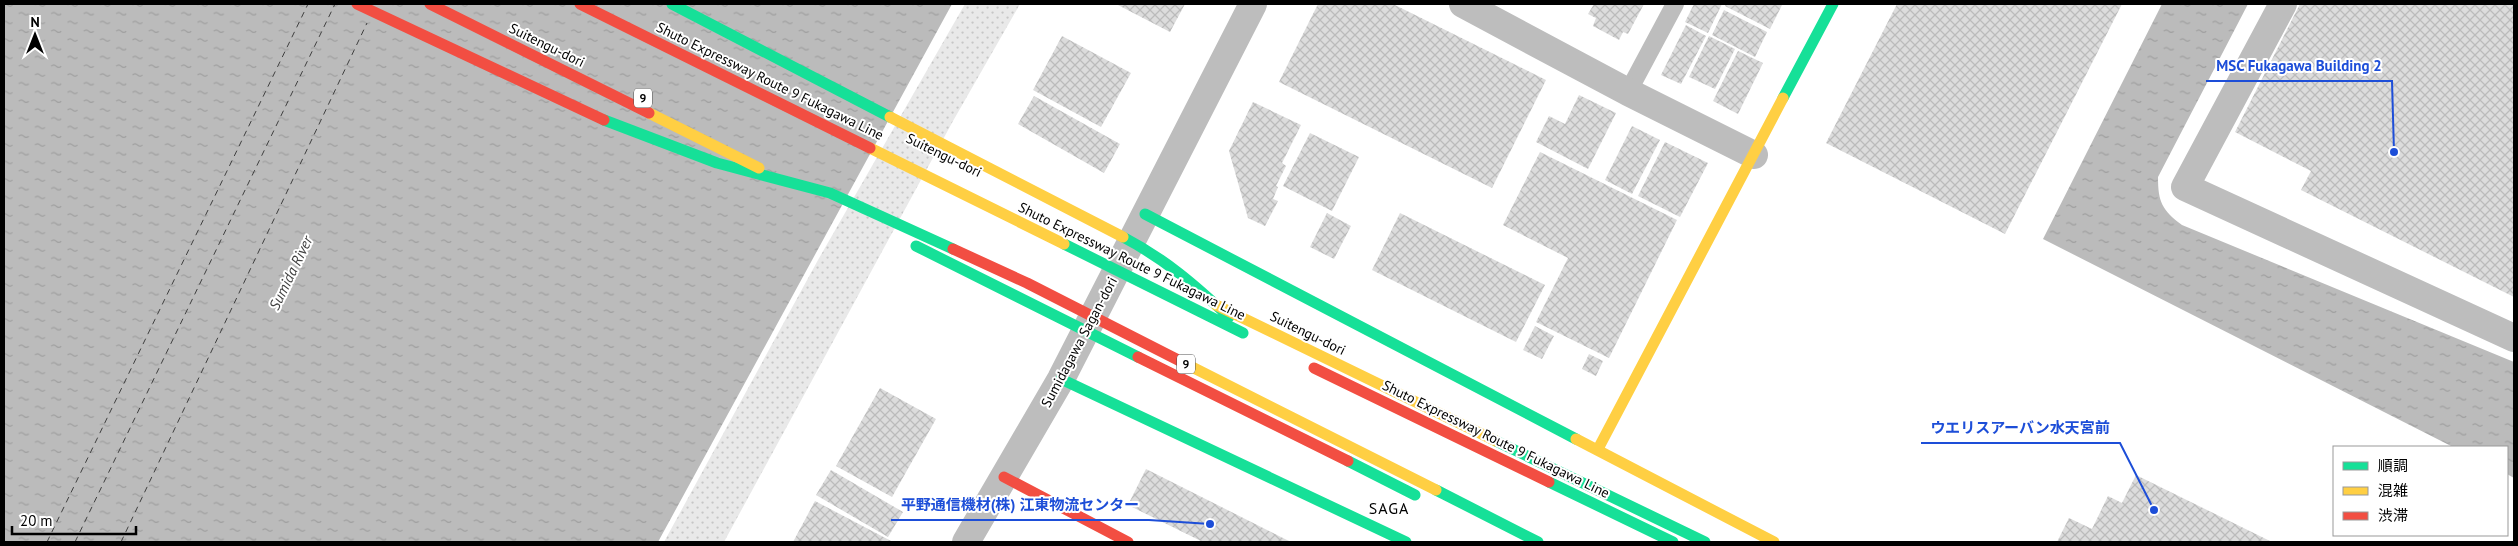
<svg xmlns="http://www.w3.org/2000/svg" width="2518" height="546" viewBox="0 0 2518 546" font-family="'PT Sans','Noto Sans JP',sans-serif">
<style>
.park{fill:url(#park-dots)}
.water{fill:url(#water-ripples)}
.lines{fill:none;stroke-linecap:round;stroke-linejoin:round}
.ferry{stroke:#3f3f3f;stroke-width:1;stroke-dasharray:6 5;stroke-linecap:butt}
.building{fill:url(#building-cross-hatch)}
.lane{stroke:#bdbdbd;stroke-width:18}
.street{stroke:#bdbdbd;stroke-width:28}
.fast{stroke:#16e098;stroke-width:11}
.slow{stroke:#ffcf43;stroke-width:11}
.jam{stroke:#f24e42;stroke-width:11}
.fast-bridge{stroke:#16e098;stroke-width:11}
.slow-bridge{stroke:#ffcf43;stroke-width:11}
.jam-bridge{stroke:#f24e42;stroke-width:11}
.labels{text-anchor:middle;stroke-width:4;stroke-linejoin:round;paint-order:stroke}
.shield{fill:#fff;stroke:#4c4c4c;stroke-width:1}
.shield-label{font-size:12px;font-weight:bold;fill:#000}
.street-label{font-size:14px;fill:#000;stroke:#fff}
.water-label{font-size:15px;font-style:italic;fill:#3f3f3f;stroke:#fff}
.quarter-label{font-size:16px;letter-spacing:1px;fill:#000;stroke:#fff}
.leader{fill:none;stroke:#1d4ed8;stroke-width:2}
.callout-dot{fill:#1d4ed8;stroke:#fff;stroke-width:2}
.callout-label{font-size:15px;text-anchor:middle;font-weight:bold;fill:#1d4ed8;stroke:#fff;stroke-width:4;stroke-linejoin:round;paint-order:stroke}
</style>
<defs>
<pattern id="park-dots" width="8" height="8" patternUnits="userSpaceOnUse" patternTransform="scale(1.25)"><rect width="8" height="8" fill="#e9e9e9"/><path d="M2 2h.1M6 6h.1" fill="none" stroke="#c6c6c6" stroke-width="1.8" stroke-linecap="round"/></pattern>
<pattern id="water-ripples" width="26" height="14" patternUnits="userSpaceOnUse" patternTransform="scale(1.25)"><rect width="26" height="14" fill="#bbb"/><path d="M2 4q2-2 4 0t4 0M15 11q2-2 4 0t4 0" fill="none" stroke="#9f9f9f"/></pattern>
<pattern id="building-cross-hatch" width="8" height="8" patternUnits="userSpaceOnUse" patternTransform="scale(1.25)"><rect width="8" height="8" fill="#dcdcdc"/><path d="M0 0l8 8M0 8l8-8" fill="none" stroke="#bbb"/></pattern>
</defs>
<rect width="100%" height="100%" fill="#fff"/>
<path class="park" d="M 965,4 L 1020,4 L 953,121 L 724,542 L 664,542 L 818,260 Z"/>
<path class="water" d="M 4,4 L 952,4 L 658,542 L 4,542 Z
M 2162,4 L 2248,4 L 2158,177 C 2158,202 2162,210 2182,225 L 2514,362 L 2514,478 L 2507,474 L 2507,447 L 2453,447 L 2043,239 Z"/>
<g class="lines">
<path class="ferry" d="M 47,542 L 308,4
M 75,542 L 335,4
M 121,542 L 367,23"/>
</g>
<path class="building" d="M 1116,4 L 1185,4 L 1170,32 Z
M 1318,4 L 1393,4 L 1546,80 L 1492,188 L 1279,82 Z
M 1594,4 L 1644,4 L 1628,34 L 1623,32 L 1619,40 L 1593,26 L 1596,18 L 1588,14 Z
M 1694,4 L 1722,4 L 1708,33 L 1685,22 Z
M 1726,4 L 1778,4 L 1782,5 L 1770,29 L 1725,6 Z
M 1897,4 L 2122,4 L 2005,234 L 1826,143 Z
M 2300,4 L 2514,4 L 2514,297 L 2301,190 L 2311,171 L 2235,132 Z
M 1724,10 L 1767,32 L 1755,57 L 1712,35 Z
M 1686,25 L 1706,36 L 1681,84 L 1661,75 Z
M 1062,36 L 1131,73 L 1101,127 L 1033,90 Z
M 1709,36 L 1735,49 L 1715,89 L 1689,77 Z
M 1738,51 L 1763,63 L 1738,114 L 1713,101 Z
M 1579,95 L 1616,113 L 1588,169 L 1536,142 L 1549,116 L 1565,124 Z
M 1034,96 L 1120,144 L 1104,173 L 1018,124 Z
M 1253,102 L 1301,125 L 1282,163 L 1286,166 L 1276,186 L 1278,187 L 1273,199 L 1278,201 L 1265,226 L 1248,218 L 1229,151 Z
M 1632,126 L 1660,140 L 1632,194 L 1605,180 Z
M 1310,133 L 1359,157 L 1332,211 L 1283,186 Z
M 1665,142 L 1708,163 L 1680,217 L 1638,196 Z
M 1540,152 L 1677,220 L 1609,358 L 1536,322 L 1568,258 L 1503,225 Z
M 1327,213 L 1351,226 L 1334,259 L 1310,247 Z
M 1400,213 L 1545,285 L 1516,342 L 1372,270 Z
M 1535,326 L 1554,336 L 1542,359 L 1523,350 Z
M 1589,354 L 1603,361 L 1596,376 L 1582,369 Z
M 880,388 L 936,419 L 892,497 L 836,466 Z
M 1146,469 L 1291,542 L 1203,542 L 1128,505 Z
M 831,470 L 903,512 L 888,537 L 816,495 Z
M 2136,475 L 2272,542 L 2057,542 L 2069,518 L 2092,529 L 2108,496 L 2122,503 Z
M 815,501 L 893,542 L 793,542 Z"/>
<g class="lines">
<path class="lane" d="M 1628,92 L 1675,4"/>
<path class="street" d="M 1463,4 L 1628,92 L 1754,155
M 2283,4 L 2185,187 L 2514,338
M 966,542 L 1061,379 L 1253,4"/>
<path class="fast" d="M 1783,98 L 1833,4
M 1145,214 L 1576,439
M 1061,379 L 1406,542
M 1549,482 L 1673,542"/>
<path class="slow" d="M 1576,439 L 1774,542
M 1598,449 L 1783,98"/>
<path class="jam" d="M 1314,368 L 1549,482
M 1004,477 L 1128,542"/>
<path class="fast-bridge" d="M 672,4 L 890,117
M 604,120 L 717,163 L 830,193 L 953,249
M 1123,237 C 1165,259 1195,285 1229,317
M 1064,244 L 1243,333
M 916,246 L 1138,357
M 1496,441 L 1705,542
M 1348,461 L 1415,495
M 1436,490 L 1538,542"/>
<path class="slow-bridge" d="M 649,113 L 759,168
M 890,117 L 1123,237
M 870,148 L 1064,244
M 1216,305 L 1496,441
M 1184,363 L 1436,490"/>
<path class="jam-bridge" d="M 357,4 L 604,120
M 430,4 L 649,113
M 580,4 L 870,148
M 953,249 L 1027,283 L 1184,363
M 1138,357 L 1348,461"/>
</g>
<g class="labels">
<g class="shield">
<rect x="634" y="88.5" width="18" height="19" rx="4"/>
<rect x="1177" y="354.5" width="18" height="19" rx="4"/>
</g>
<g class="shield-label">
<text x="643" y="102">9</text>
<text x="1186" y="368">9</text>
</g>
<g class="street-label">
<text transform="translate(547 45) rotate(26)" y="5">Suitengu-dori</text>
<text transform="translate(770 81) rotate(26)" y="5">Shuto Expressway Route 9 Fukagawa Line</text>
<text transform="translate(944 155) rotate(26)" y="5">Suitengu-dori</text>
<text transform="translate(1132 261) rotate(26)" y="5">Shuto Expressway Route 9 Fukagawa Line</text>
<text transform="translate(1308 333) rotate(26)" y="5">Suitengu-dori</text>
<text transform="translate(1079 342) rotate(-62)" y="5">Sumidagawa Sagan-dori</text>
<text transform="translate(1496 439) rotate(26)" y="5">Shuto Expressway Route 9 Fukagawa Line</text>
</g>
<g class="water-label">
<text transform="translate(291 273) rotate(-64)" y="5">Sumida River</text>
</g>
<g class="quarter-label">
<text x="1389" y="514">SAGA</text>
</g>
</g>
<path class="leader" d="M2394 152L2392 81H2206M2154 510L2120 443H1921M1210 524L1149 520H891"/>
<g class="callout-dot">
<circle cx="2394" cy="152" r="5"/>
<circle cx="2154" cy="510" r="5"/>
<circle cx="1210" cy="524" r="5"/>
</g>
<g class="callout-label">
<text x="2299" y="71">MSC Fukagawa Building 2</text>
<text x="2020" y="433">ウエリスアーバン水天宮前</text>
<text x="1020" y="510">平野通信機材(株) 江東物流センター</text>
</g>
<rect width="2518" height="546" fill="none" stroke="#000000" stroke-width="10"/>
<rect x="2333" y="446" width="175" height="90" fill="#ffffff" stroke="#999999"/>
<rect x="2343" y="462" width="25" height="8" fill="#16e098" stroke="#999999"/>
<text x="2378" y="471" font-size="15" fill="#000000">順調</text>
<rect x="2343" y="487" width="25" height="8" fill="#ffcf43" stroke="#999999"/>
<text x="2378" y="496" font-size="15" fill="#000000">混雑</text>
<rect x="2343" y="512" width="25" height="8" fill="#f24e42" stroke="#999999"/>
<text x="2378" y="521" font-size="15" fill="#000000">渋滞</text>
<g transform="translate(35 35)" stroke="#ffffff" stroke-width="4" paint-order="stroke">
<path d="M0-4L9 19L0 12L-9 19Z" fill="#000000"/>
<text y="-8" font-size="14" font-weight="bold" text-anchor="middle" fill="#000000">N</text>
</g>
<path d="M12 526v8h124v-8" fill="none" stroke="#000000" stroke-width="2.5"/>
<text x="20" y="526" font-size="15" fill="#000000" stroke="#ffffff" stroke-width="4" paint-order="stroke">20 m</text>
</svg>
